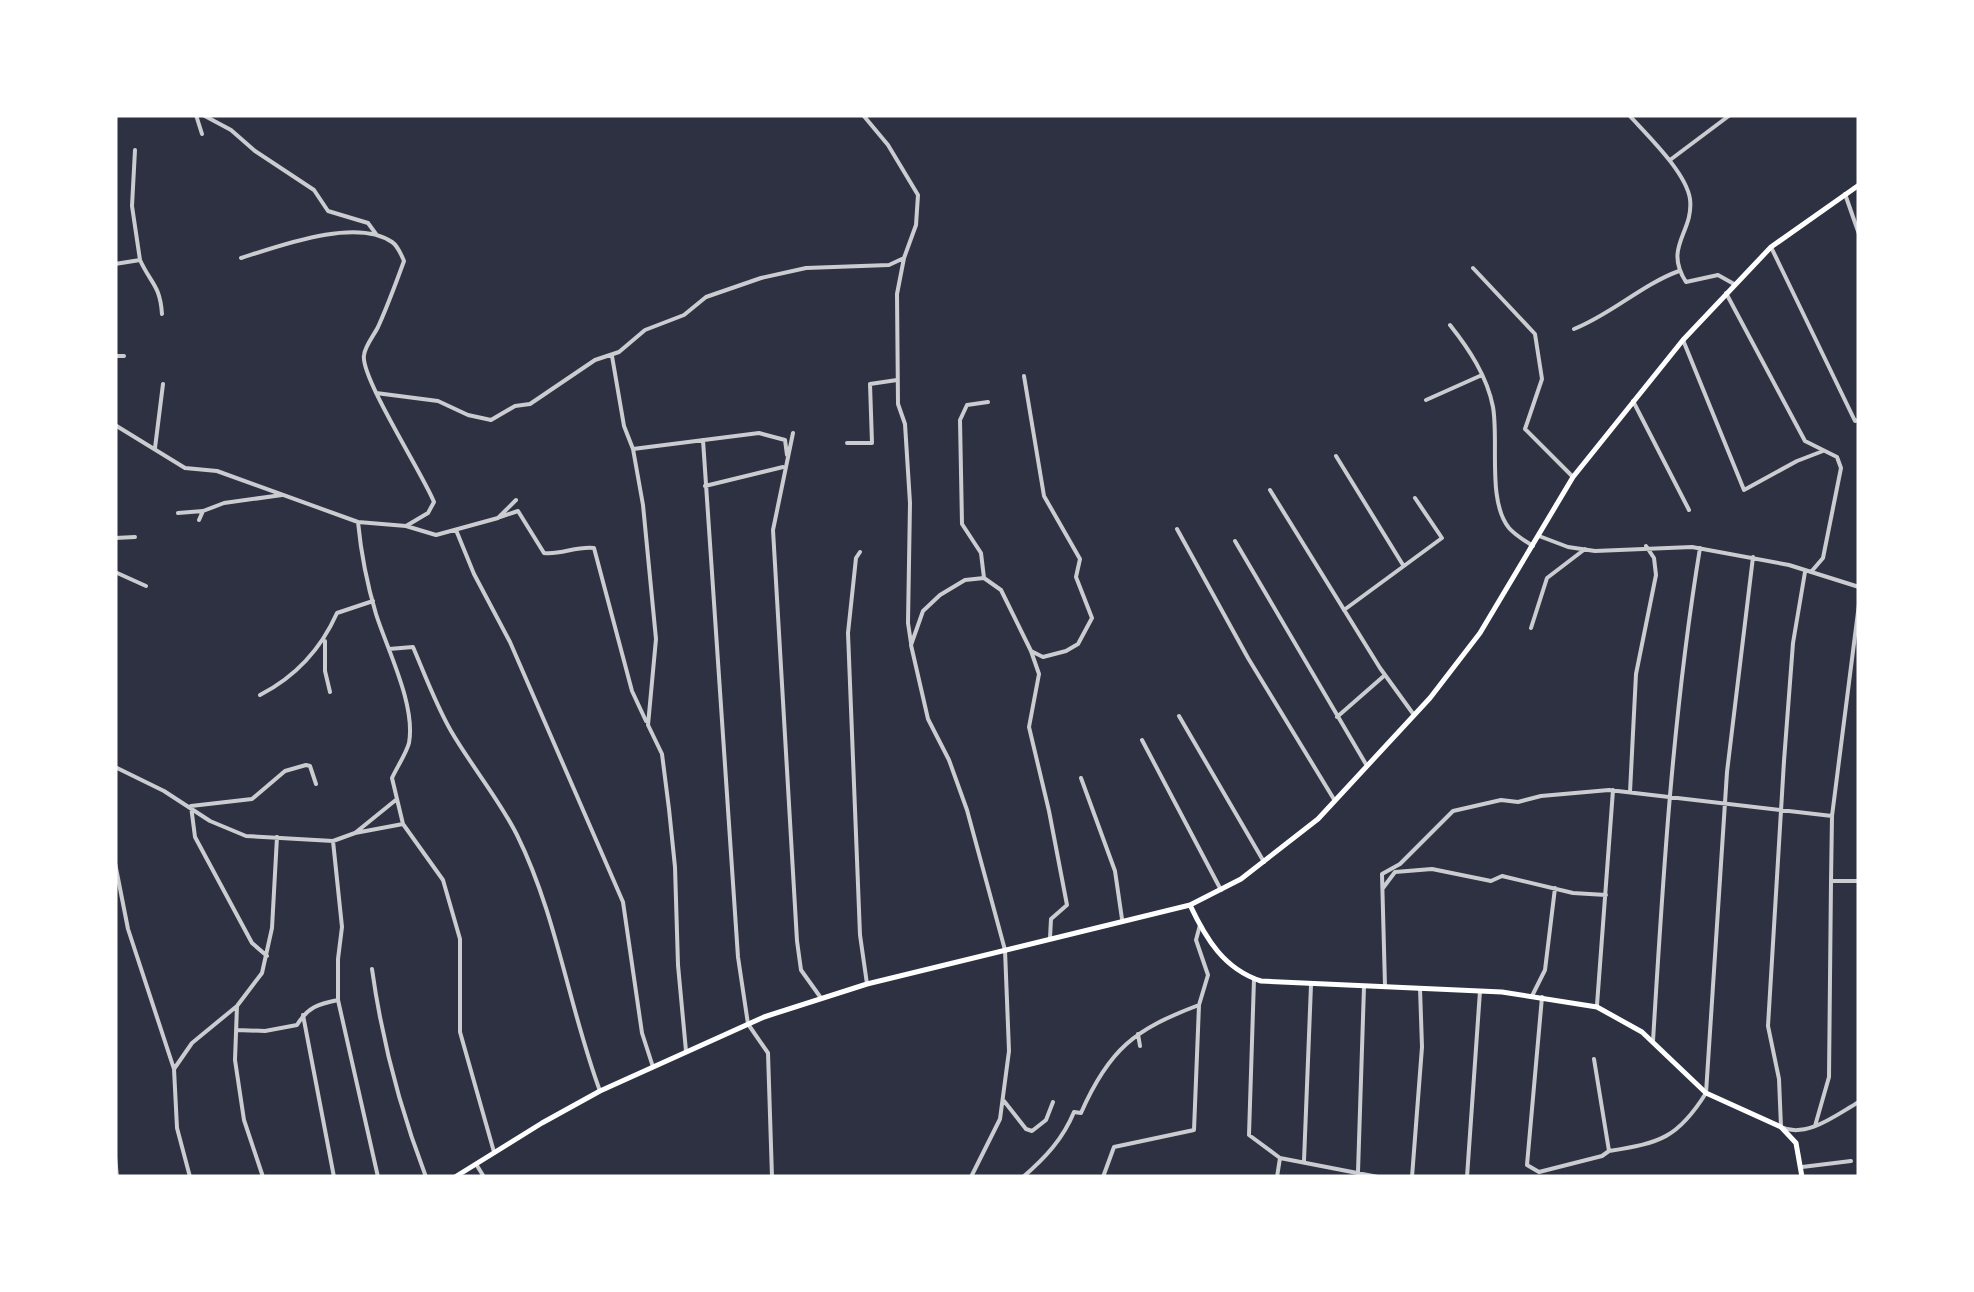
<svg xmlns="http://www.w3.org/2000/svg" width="1974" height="1292" viewBox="0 0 1974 1292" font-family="'DM Sans',sans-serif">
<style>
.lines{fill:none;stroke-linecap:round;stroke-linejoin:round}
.minor{stroke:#caccd0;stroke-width:4}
.secondary{stroke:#fff;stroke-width:5}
</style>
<rect width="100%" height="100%" fill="#2d3142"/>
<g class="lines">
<path class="minor" d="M 196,115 L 202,134
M 203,115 L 231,130 L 255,151 L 314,190 L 328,211 L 368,223 L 376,234
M 863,115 L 888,145 L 918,195 L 916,225 L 904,258 L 897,294 L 898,404 L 905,424 L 910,503 L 908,623 L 911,643
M 1629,115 C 1647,135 1686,172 1690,199 C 1694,233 1663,246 1686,282 L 1718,275 L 1734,284
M 1670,160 L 1730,115
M 1845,194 L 1859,234
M 1771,247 L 1855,421 L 1859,420
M 241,258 C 279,246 356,217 392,242 C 398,246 401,254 404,261 C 396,283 388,305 378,327 C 374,335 365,346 364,355 C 360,377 423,474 434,502 L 428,513 L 406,526
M 140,260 C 151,284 160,285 162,314
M 115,264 L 140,260 L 132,206 L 135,150
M 1473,268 L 1535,334 L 1542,379 L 1525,429 L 1573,477
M 1726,293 L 1805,441 L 1837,457 L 1841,468 L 1823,558 L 1811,572
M 1450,325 C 1469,349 1487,376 1493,407 C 1499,441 1487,501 1509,528 C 1515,535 1525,541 1533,546
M 1574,329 C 1612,314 1641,285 1679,271
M 1683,340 L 1744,490 L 1797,461 L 1823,451
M 115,356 L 124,356
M 612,356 L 624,426 L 633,449
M 376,393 L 438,401 L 468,415 L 491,420 L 515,406 L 530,404 L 595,360 L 619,352 L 645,330 L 684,315 L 706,297 L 761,278 L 806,268 L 889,265 L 904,258
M 1426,400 L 1482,375
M 1633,401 L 1689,510
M 115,425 L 185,468 L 217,471 L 358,522 L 406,526 L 436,535 L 498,518 L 516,500
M 793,433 L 773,530 L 797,941 L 801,970 L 821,998
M 703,440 L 738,957 L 748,1024 L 768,1053 L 772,1177
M 847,443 L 872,443 L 870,384 L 897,380
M 155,448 L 163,384
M 1336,456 L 1403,565
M 705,486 L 783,467
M 1270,490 L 1380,668 L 1414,715
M 178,513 L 203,511
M 500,517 L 518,511 L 544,553 C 561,555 576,546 594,548 L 632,691 L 646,721
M 199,520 L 203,511 L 224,503 L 282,495
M 1177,529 L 1248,658 L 1335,801
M 456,530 L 474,574 L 510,642 L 623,902 L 642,1033 L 653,1067
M 1539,536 L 1568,547 L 1595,551 L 1692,547 L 1789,565 L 1859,587
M 115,538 L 135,537
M 1235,541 L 1367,766
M 860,552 L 856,558 L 848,633 L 860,935 L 867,984
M 115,572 L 146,586
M 1805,572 L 1793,643 L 1784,761 L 1768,1026 L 1779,1079 L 1781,1127 C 1807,1139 1837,1114 1859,1102
M 984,578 L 981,553 L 962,524 L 960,420 L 967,405 L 988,402
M 1344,610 L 1442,538 L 1415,498
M 1531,628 L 1547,578 L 1585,549
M 325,641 L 325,671 L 330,692
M 389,649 L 413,647 C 425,675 436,705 451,731 C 472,767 499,799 517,835 C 557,916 569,1008 600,1091
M 1031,651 L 1039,674 L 1029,727 L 1049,811 L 1067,905 L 1051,919 L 1050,938
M 260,695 C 295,677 321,649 337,613 L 373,601
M 1179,716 L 1264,862
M 1337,717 L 1385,675
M 1142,740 L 1221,890
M 115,767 L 164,791 L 210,821 L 246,836 L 333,841 L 355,833 L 397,799 L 392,778 C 397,767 406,754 409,743 C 416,705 387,649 376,614 C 367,584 361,553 358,522
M 1081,778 L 1115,871 L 1122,919
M 1630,792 L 1636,674 L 1656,575 L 1654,558 L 1646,546
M 397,799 L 403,824 L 443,880 L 460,939 L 460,1032 L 494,1152
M 355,833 L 403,824
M 333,841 L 342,927 L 338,959 L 338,1000 L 378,1177
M 115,863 L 128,929 L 174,1069
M 1831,881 L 1832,816 L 1859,604
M 1383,888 L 1395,872 L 1432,869 L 1491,881 L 1502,876 L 1573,893 L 1606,895
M 267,956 L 252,943 L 195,837 L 191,806 L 252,799 L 285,771 L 306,765 L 310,766 L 316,784
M 372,969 C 382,1041 400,1109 426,1177
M 1254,979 L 1249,1135 L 1280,1158 L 1277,1177
M 1385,986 L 1382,874 L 1400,864 L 1453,811 L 1501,800 L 1518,802 L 1541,796 L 1609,790 L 1832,816
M 1532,996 L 1545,970 L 1555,888
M 1542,997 L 1527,1165 L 1539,1172 L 1602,1156 L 1609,1151 C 1660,1143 1678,1138 1706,1093 L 1727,772 L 1753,557
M 1597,1005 L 1613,790
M 237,1006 L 235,1060 L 244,1120 L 263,1177
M 303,1015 L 334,1177
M 236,1030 L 265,1031 L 297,1025 C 308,1007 318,1004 338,1000
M 1138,1034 L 1140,1046
M 1653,1041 C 1663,876 1673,712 1700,548
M 686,1051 L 678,965 L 675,867 L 669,809 L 662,754 L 648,725 L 656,639 L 643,505 L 633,449 L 759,433 L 785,440 L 787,455
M 1594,1059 L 1609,1151
M 1004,1101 L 1026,1129 L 1032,1131 L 1046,1120 L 1053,1102
M 1815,1126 L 1829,1077 L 1831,881 L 1859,881
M 115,1157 L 117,1177
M 1280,1158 L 1378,1177
M 1304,1161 L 1311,985
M 476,1164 L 484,1177
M 1802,1167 L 1851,1161
M 1358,1172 L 1364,987
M 190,1177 L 177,1128 L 174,1069 L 192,1043 L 237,1006 L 262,973 L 272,928 L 277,837
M 971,1177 L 1000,1119 L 1009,1051 L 1005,950 L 967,810 L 949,760 L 928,719 L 911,645 L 923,611 L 940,595 L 965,580 L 984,578 L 1001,590 L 1031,651 L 1043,657 L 1066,651 L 1078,644 L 1092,618 L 1076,577 L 1080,559 L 1044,496 L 1024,376
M 1023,1177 C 1045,1158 1063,1139 1074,1112 L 1081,1113 C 1109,1049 1135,1029 1199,1005
M 1103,1177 L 1114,1147 L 1194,1130 L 1199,1005 L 1208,975 L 1196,940 L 1200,925
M 1412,1177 L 1422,1047 L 1420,988
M 1467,1177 L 1480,991"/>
<path class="secondary" d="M 1190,905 C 1206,939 1224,969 1261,981 L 1502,992 L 1597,1007 L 1642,1032 L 1706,1093 L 1781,1127 L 1796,1143 L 1802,1177
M 455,1177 L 542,1123 L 600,1091 L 764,1017 L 867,984 L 1190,905 L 1241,879 L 1318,819 L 1430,698 L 1480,633 L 1573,477 L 1683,340 L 1771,247 L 1859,185"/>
</g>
<rect width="1974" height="1292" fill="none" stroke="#ffffff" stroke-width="235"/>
</svg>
